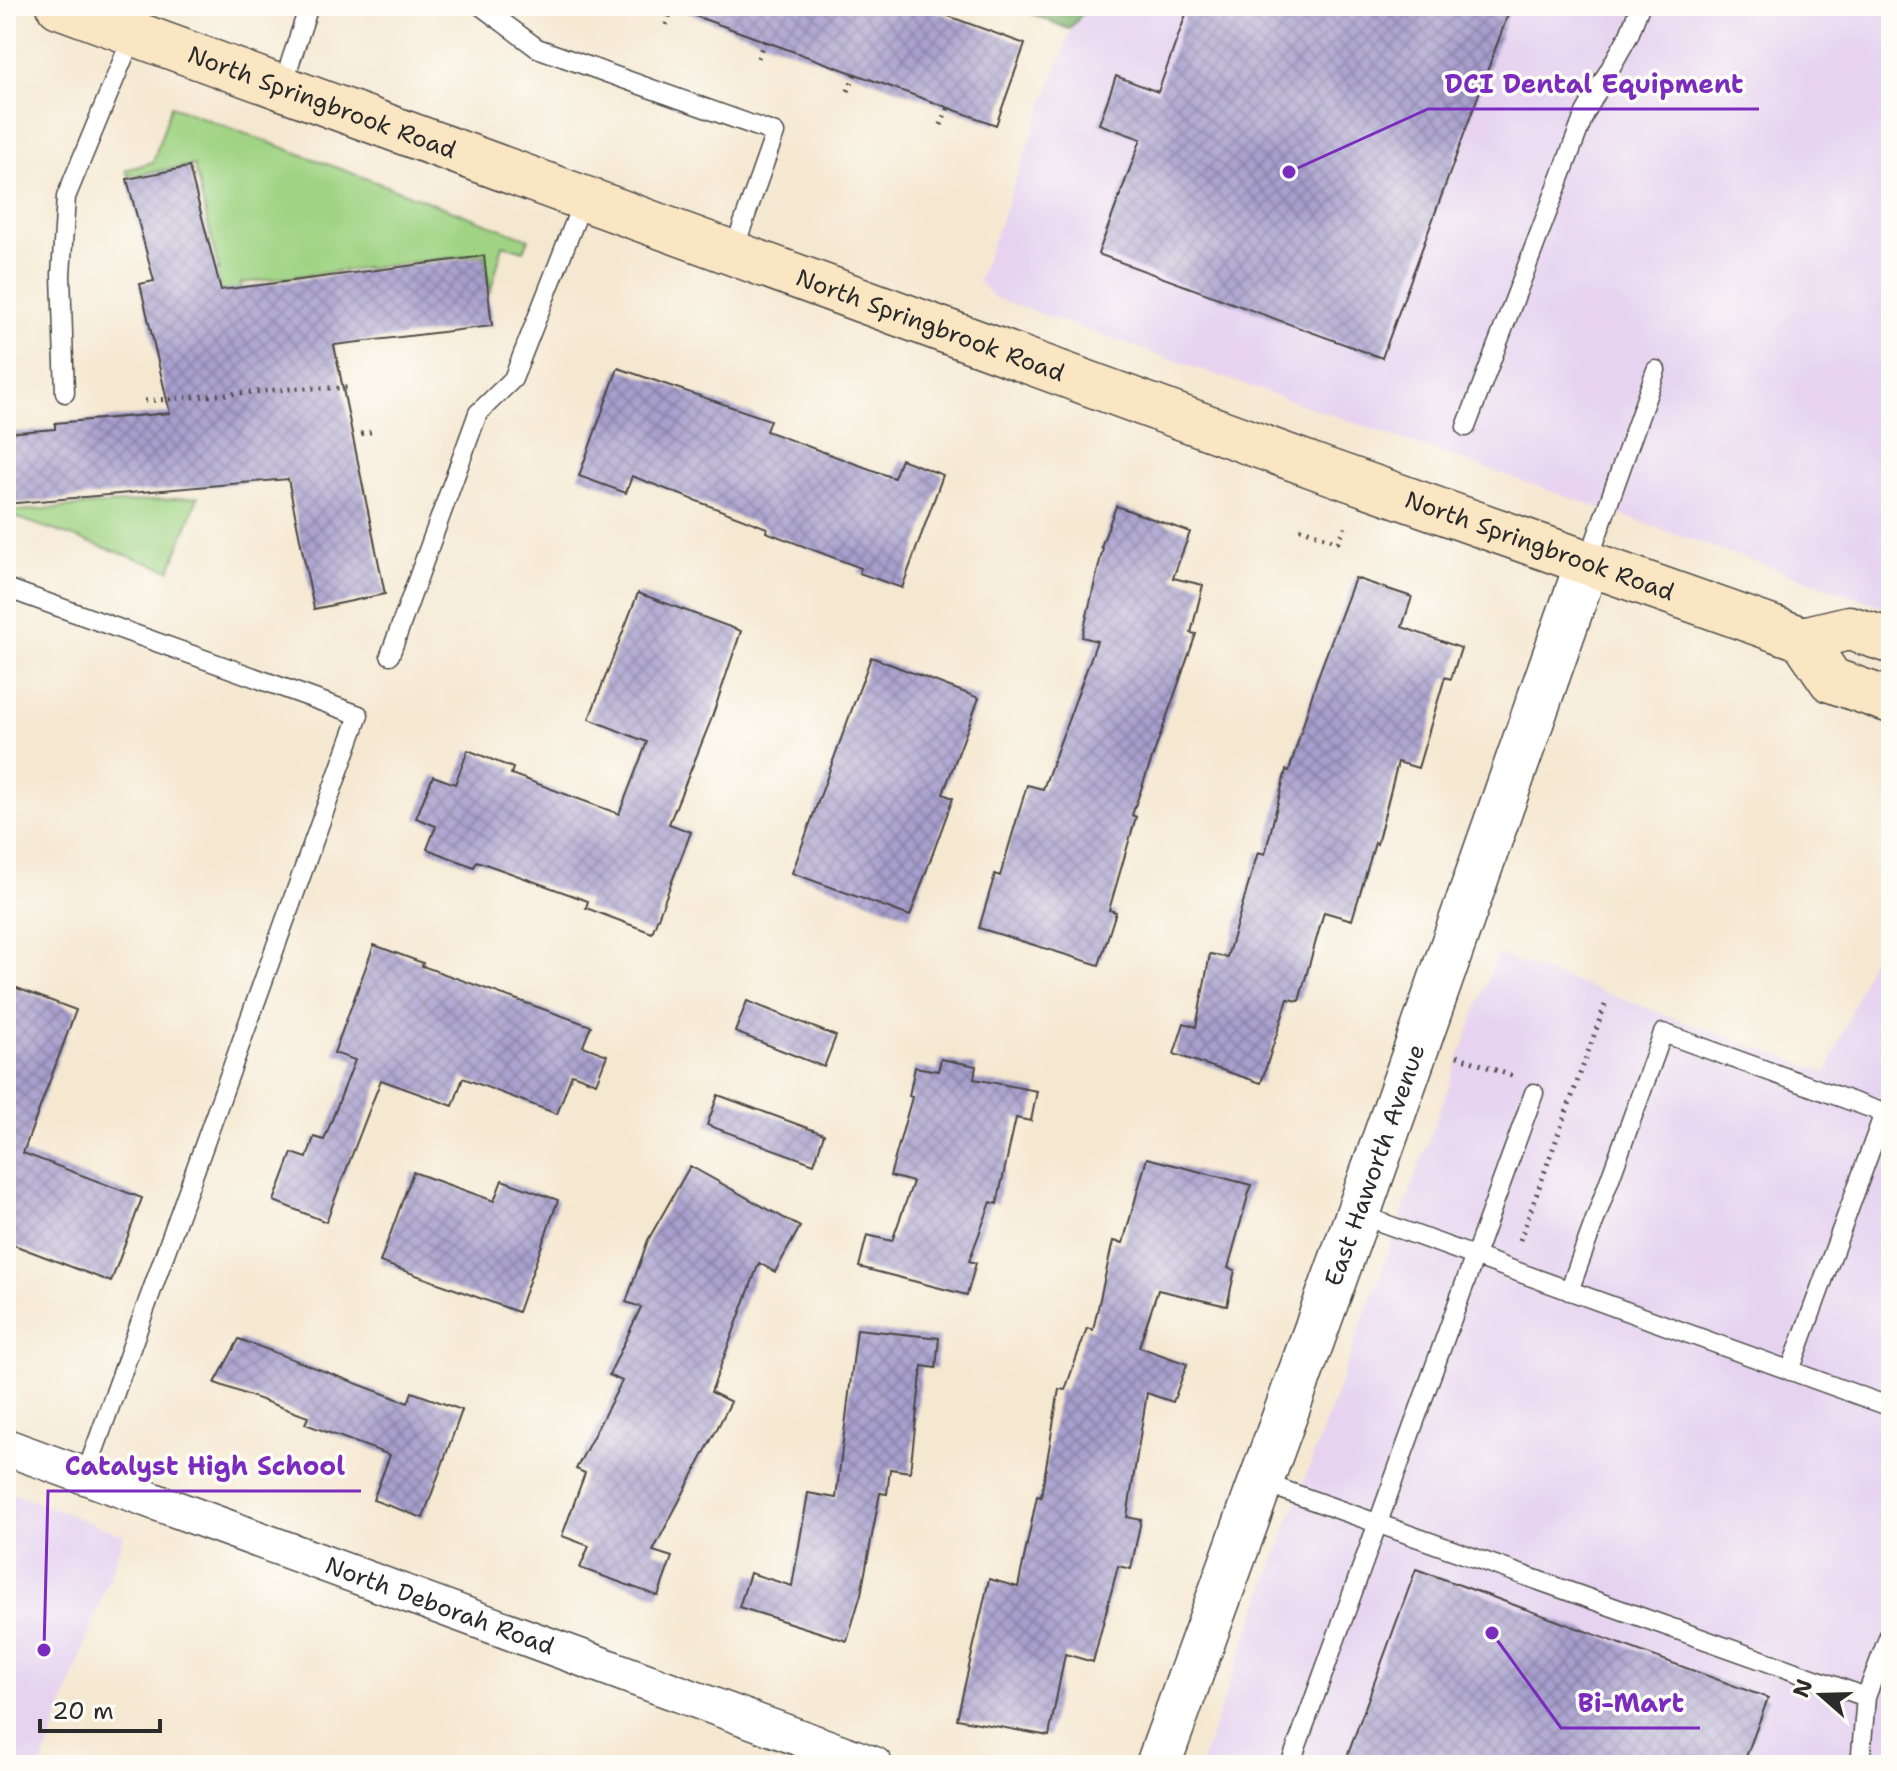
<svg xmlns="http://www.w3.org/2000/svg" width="1897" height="1771" viewBox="0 0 1897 1771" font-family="'Shantell Sans',sans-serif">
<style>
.built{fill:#e6d3f0}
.grass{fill:#a0d484;stroke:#668058;stroke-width:2}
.forest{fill:url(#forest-firs);stroke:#56704e;stroke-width:2}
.building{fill:url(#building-cross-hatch)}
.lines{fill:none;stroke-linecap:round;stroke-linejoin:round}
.service-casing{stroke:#494744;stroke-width:21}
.minor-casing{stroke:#494744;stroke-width:39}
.tertiary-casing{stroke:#494744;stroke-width:47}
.secondary-casing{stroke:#494744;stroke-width:47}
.path{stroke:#494744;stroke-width:5;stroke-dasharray:2 6;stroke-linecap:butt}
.service{stroke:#fff;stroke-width:18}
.minor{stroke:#fff;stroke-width:36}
.tertiary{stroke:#fff;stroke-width:44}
.secondary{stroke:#fbe6c4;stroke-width:44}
.labels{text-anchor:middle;stroke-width:7;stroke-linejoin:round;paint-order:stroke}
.street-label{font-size:24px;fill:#2b2b2b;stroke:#fdfcf7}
.leader{fill:none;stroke:#7b2cbf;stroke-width:3}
.callout-dot{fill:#7b2cbf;stroke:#fdfcf7;stroke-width:3}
.callout-label{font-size:26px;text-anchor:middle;font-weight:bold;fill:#7b2cbf;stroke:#fdfcf7;stroke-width:7;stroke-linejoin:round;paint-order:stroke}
</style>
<defs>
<pattern id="forest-firs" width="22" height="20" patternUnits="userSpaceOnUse" patternTransform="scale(2)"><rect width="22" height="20" fill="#80b672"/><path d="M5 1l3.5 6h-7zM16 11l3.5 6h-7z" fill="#69945e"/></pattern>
<pattern id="building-cross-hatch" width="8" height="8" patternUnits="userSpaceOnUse" patternTransform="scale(2)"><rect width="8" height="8" fill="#a79fcd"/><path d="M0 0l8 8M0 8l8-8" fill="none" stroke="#8882a7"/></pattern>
</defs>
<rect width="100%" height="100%" fill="#fdfcf7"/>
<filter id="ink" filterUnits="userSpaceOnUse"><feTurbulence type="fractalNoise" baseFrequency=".0125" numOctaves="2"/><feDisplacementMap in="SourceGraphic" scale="16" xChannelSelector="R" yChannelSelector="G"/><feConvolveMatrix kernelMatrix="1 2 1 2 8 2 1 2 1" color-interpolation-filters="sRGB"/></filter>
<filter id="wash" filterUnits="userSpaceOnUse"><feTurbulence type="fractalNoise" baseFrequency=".006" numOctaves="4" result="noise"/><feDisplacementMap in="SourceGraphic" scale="32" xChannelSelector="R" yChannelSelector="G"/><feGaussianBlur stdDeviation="1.8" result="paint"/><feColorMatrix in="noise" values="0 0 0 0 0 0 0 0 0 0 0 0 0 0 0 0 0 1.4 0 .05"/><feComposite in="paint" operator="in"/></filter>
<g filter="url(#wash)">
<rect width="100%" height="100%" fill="#f5e8d1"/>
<path class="built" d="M 1080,6 L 1891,6 L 1891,609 L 995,298 L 978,281 Z
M 1891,907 L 1891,1765 L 1200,1765 L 1497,954 L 1827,1073 Z
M 6,1491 L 124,1535 L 42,1765 L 6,1765 Z"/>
<path class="grass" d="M 171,106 L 529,239 L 524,251 L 503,245 L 490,293 L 484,254 L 241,283 L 248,383 L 209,272 L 219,270 L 194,165 L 128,176 L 126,170 L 153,162 Z
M 198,497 L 170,570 L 6,514 L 6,512 Z"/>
<path class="forest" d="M 1013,6 L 1089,6 L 1069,29 Z"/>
<g id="blocks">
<path class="building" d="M 680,6 L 921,6 L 1025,44 L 996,125 L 679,10 Z
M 1189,6 L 1511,6 L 1382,358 L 1098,254 L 1141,139 L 1099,124 L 1116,76 L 1158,92 Z
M 189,167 L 221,290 L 484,256 L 492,326 L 334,345 L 385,594 L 314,609 L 288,479 L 6,504 L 6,433 L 55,429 L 55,423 L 170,413 L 140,284 L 154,281 L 127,179 Z
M 618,368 L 770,420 L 766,431 L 894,478 L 901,459 L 943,475 L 902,588 L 859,573 L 861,568 L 766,532 L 767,528 L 632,476 L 626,493 L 579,476 Z
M 1116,506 L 1190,532 L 1173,578 L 1203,585 L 1191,633 L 1196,634 L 1132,815 L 1136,817 L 1109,910 L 1116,912 L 1099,965 L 979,928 L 995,874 L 1000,876 L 1027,785 L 1043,789 L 1097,641 L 1082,637 L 1103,548 L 1101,547 Z
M 1355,578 L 1412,597 L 1402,627 L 1461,648 L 1451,679 L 1445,677 L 1418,768 L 1398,762 L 1377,844 L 1375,843 L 1352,920 L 1324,912 L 1299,1001 L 1288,999 L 1261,1083 L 1174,1054 L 1184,1023 L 1196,1027 L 1210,954 L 1227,957 L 1258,852 L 1265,854 L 1286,770 L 1289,771 L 1317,679 Z
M 638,593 L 741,631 L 711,720 L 669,824 L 691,832 L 652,933 L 586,908 L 588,901 L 477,861 L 474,867 L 427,849 L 436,826 L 416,818 L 433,776 L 455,784 L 468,750 L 513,768 L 511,774 L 619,814 L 647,742 L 589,719 Z
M 871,657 L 979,698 L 943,794 L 953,798 L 910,916 L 792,873 Z
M 374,945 L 423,963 L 422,966 L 591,1026 L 583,1046 L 607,1055 L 596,1083 L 572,1074 L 557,1114 L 463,1078 L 453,1106 L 381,1080 L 326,1222 L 274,1201 L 292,1153 L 307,1158 L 314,1137 L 324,1140 L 355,1060 L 334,1053 Z
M 6,984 L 76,1010 L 23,1153 L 142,1198 L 111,1282 L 6,1242 Z
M 747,1001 L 836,1036 L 824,1067 L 735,1032 Z
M 941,1059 L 976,1066 L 974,1079 L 1037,1091 L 1031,1121 L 1016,1118 L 997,1204 L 991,1202 L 969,1261 L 976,1263 L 967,1295 L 859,1267 L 867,1235 L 892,1241 L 913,1182 L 890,1176 L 912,1097 L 909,1096 L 915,1067 L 938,1071 Z
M 718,1095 L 824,1134 L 814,1164 L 707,1125 Z
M 1147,1158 L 1251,1185 L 1228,1268 L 1235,1270 L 1227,1306 L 1158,1290 L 1139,1347 L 1187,1364 L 1173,1402 L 1147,1393 L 1127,1517 L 1141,1520 L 1131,1569 L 1118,1566 L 1093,1662 L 1065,1654 L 1049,1736 L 957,1719 L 989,1579 L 1018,1587 L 1037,1496 L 1041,1497 L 1059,1389 L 1065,1390 L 1087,1328 L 1093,1330 L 1113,1241 L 1123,1243 Z
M 690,1166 L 800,1227 L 775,1272 L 759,1263 L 711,1392 L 731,1402 L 653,1551 L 672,1557 L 658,1596 L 580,1568 L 589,1546 L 562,1536 L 585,1473 L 576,1469 L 622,1381 L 609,1375 L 641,1307 L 626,1302 L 648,1240 Z
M 413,1172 L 494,1201 L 502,1180 L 558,1200 L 518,1312 L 380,1262 Z
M 857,1329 L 939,1338 L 936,1368 L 922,1366 L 910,1472 L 890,1469 L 887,1494 L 880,1493 L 861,1594 L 847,1641 L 739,1607 L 750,1573 L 792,1586 L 808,1493 L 836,1498 Z
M 239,1339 L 408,1403 L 412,1392 L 462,1410 L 423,1518 L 373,1500 L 390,1455 L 305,1424 L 308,1417 L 215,1383 Z
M 1416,1569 L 1768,1698 L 1743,1765 L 1344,1765 Z"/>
</g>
</g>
<g filter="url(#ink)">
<use href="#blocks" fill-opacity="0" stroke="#494744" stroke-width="2"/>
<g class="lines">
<defs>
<path id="service" d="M 481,6 L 537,48 L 775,133 L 732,255
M 281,90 L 309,6
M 65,393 L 61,275 L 66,197 L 133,35
M 1466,427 L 1585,113 L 1629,35 L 1640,6
M 1587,564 L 1656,370
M 6,588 L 359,715 L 85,1476
M 390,655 L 478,413 L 513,379 L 583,201
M 1358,1214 L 1891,1407
M 1569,1291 L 1663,1033 L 1884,1113 L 1790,1371
M 1261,1482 L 1866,1697 L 1891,1630
M 1290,1765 L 1534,1093
M 1860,1765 L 1866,1697"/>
<g id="minor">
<path id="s1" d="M 6,1447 L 874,1765"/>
</g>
<g id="tertiary">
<path id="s2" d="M 1158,1765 L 1358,1214 L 1587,564"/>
</g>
<g id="secondary">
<path id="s3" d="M 59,6 L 1322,469 L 1803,639 L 1849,628 L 1891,641"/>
<path d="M 1803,639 L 1831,680 L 1891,701"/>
</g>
</defs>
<use href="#service" class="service-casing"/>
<use href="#minor" class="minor-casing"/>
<use href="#tertiary" class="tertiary-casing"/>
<use href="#secondary" class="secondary-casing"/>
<path class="path" d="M 666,25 L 673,6
M 758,58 L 764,41
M 848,91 L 855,74
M 941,125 L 948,107
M 145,401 L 301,388 L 350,388
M 361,434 L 375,431
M 1300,528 L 1338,542 L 1345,527
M 1457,1056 L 1512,1076
M 1520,1240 L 1605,1005
M 1235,1765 L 1241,1765"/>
<use href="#service" class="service"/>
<use href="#minor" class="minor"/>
<use href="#tertiary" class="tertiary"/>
<use href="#secondary" class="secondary"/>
</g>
</g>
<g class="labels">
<g class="street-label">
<text dy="8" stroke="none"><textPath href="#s3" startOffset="280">North Springbrook Road</textPath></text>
<text dy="8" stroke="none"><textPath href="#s3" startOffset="928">North Springbrook Road</textPath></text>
<text dy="8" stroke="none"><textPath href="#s3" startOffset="1576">North Springbrook Road</textPath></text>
<text dy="8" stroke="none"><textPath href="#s2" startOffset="638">East Haworth Avenue</textPath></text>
<text dy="8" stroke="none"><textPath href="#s1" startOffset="462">North Deborah Road</textPath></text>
</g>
</g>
<path class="leader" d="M1289 172L1428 109H1759M44 1650L48 1491H361M1492 1633L1561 1728H1700"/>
<g class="callout-dot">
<circle cx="1289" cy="172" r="8"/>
<circle cx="44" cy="1650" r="8"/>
<circle cx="1492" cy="1633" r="8"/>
</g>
<g class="callout-label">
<text x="1594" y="93">DCI Dental Equipment</text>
<text x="205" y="1475">Catalyst High School</text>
<text x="1631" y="1712">Bi-Mart</text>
</g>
<rect width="1897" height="1771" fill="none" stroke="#fdfcf7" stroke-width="32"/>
<g transform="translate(1821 1695) rotate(290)" stroke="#fdfcf7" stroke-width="6" paint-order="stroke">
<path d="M0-6L14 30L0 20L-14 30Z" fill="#2b2b2b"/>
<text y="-12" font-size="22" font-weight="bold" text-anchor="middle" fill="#2b2b2b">N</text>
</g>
<path d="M40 1719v12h120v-12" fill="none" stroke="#2b2b2b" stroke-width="4"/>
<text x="52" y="1719" font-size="24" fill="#2b2b2b" stroke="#fdfcf7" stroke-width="6" paint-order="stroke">20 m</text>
</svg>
